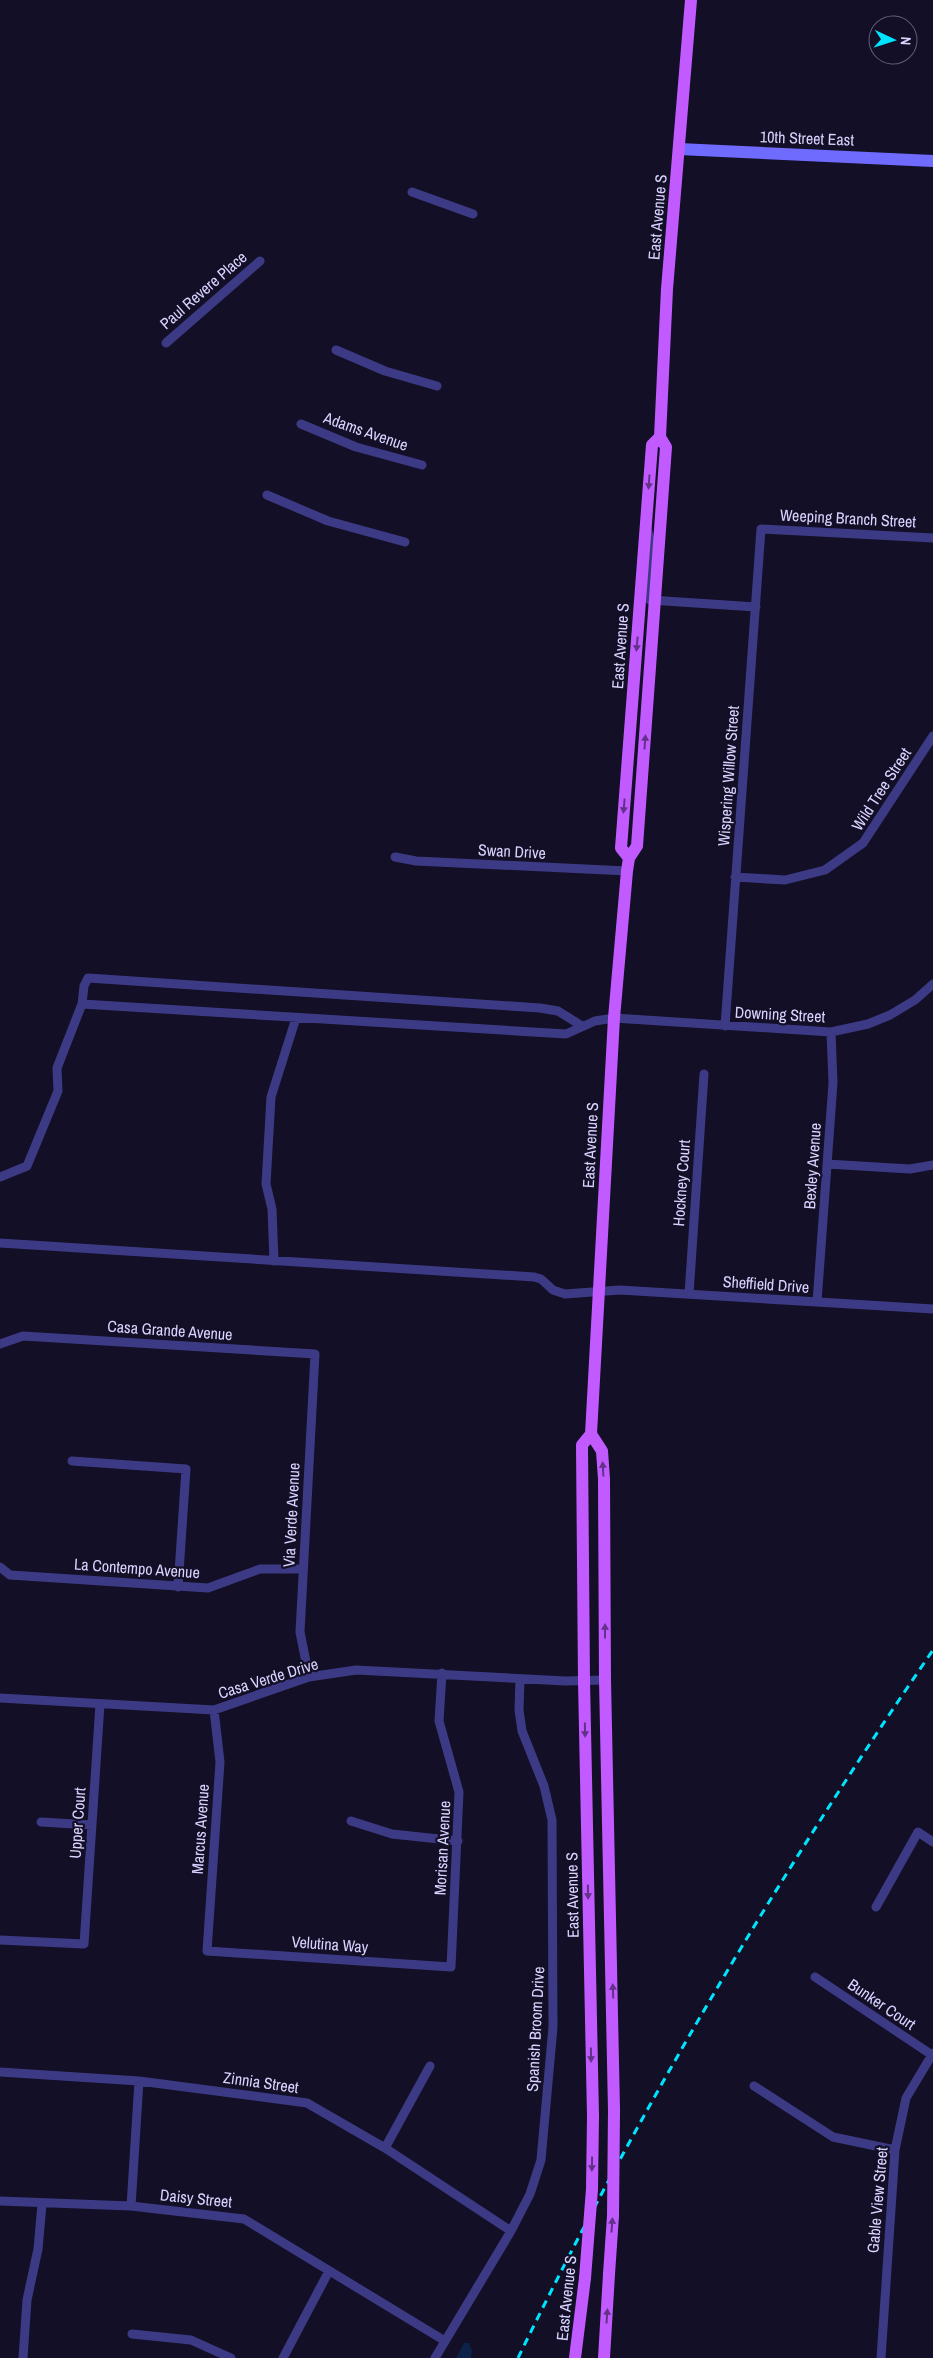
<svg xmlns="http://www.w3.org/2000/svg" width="933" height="2358" viewBox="0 0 933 2358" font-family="'Archivo Narrow',sans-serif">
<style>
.water{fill:#0c2248}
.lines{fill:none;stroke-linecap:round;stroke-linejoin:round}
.minor{stroke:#3d3a85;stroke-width:9}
.secondary{stroke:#6f6bff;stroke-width:12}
.primary{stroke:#c25bff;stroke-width:12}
.rail{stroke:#00e5ff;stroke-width:3;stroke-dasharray:8 6;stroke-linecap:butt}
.primary-bridge{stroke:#c25bff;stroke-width:12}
.oneway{fill:#623188}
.labels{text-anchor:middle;stroke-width:4.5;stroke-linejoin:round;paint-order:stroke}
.street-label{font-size:16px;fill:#d9d4ff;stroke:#130f26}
</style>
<rect width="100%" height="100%" fill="#130f26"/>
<path class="water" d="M 464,2343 L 469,2343 L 472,2350 L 471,2358 L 456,2358 Z"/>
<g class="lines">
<path class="minor" d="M 412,192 L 473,214
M 166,343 L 260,261
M 336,350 L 385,371 L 437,386
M 301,424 L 356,447 L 422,465
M 267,495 L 328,521 L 405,542
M 647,529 L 653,548 L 649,593 L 650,600 L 756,607
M 395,857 L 416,861 L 627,871
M 735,877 L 785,880 L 825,870 L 863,843 L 933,736
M 82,1004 L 84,986 L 88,978 L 540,1008 L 558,1011 L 582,1026
M 725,1026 L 761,529 L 933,538
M 827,1164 L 910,1169 L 933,1165
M 0,1177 L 27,1166 L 58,1091 L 57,1068 L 82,1004 L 566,1034 L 595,1021 L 614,1018 L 831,1032 L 868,1024 L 890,1015 L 915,1000 L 933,984
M 0,1243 L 534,1277 L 541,1279 L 553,1290 L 565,1294 L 620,1290 L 933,1309
M 274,1261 L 272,1209 L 266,1184 L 271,1097 L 296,1018
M 689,1294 L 704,1074
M 817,1302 L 833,1083 L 831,1032
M 0,1344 L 23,1336 L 315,1354 L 300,1632 L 309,1677
M 72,1461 L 186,1469 L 178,1587
M 0,1567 L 10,1575 L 208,1588 L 260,1569 L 303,1569
M 0,1698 L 214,1710 L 309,1677 L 356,1670 L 565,1681 L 605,1680
M 214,1710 L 220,1762 L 207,1951 L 451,1967 L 459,1792 L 439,1721 L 442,1673
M 351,1821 L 392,1834 L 458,1841
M 41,1822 L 92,1825
M 876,1907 L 918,1832 L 933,1842
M 0,1940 L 84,1944 L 100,1704
M 815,1977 L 932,2055
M 0,2072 L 139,2081 L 307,2103 L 385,2148 L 511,2231
M 754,2086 L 833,2137 L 895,2150
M 385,2148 L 430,2066
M 0,2201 L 131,2206 L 244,2219 L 445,2341
M 131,2206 L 139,2081
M 132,2334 L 191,2340 L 231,2358
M 23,2358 L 27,2300 L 38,2249 L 42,2204
M 283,2358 L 329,2271
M 435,2358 L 511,2231 L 530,2194 L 541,2160 L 553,2027 L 552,1820 L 544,1786 L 522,1731 L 519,1710 L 520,1679
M 881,2358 L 895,2150 L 906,2098 L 933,2053"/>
<path class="secondary" d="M 679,149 L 933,161"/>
<path class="primary" d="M 629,858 L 621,848 L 652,445 L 660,437
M 591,1434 L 582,1445 L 584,1681 L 593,2116
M 614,2110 L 605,1680 L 604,1479 L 602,1451 L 591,1434 L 614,1018 L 627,871 L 629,858 L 637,846 L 666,447 L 660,437 L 667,289 L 691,0
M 575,2358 L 585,2278
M 604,2358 L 609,2274"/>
<path class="rail" d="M 518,2358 C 638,2111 778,1876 933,1650"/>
<path class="primary-bridge" d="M 609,2274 L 613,2216 L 614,2110
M 585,2278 L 592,2189 L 593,2116"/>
</g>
<defs><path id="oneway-solid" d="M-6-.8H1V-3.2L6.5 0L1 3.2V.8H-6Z" transform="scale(1.25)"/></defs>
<g class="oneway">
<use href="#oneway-solid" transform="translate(649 482) rotate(94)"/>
<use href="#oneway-solid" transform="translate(637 644) rotate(95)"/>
<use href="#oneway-solid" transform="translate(645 742) rotate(-86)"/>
<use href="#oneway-solid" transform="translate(624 806) rotate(95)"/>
<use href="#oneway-solid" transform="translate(603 1469) rotate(-93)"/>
<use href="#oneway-solid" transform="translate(605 1631) rotate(-90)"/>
<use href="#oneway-solid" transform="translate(585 1730) rotate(89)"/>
<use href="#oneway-solid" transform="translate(588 1892) rotate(89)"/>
<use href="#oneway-solid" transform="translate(613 1991) rotate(-92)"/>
<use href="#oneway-solid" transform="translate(591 2055) rotate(89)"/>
<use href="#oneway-solid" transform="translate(592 2164) rotate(91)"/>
<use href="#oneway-solid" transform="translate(612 2225) rotate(-86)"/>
<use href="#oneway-solid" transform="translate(607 2316) rotate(-86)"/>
</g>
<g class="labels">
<g class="street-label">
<text transform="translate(807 138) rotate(2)" y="6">10th Street East</text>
<text transform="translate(657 217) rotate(-85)" y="6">East Avenue S</text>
<text transform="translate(203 290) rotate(-41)" y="6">Paul Revere Place</text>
<text transform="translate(366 431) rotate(19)" y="6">Adams Avenue</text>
<text transform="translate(848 518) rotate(3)" y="6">Weeping Branch Street</text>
<text transform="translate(620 646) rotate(-86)" y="6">East Avenue S</text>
<text transform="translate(728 776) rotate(-86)" y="6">Wispering Willow Street</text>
<text transform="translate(881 789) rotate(-57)" y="6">Wild Tree Street</text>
<text transform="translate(512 851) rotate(3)" y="6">Swan Drive</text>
<text transform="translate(780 1014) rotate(3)" y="6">Downing Street</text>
<text transform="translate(590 1145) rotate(-87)" y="6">East Avenue S</text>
<text transform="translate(812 1166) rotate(-86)" y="6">Bexley Avenue</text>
<text transform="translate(681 1183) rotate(-86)" y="6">Hockney Court</text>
<text transform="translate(766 1284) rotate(4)" y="6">Sheffield Drive</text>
<text transform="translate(170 1330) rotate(4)" y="6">Casa Grande Avenue</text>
<text transform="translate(291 1515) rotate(-87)" y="6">Via Verde Avenue</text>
<text transform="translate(137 1568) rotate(4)" y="6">La Contempo Avenue</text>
<text transform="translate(268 1678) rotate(-17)" y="6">Casa Verde Drive</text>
<text transform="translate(77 1823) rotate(-86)" y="6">Upper Court</text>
<text transform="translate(200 1829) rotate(-86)" y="6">Marcus Avenue</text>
<text transform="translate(442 1848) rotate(-87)" y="6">Morisan Avenue</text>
<text transform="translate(572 1895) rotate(-91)" y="6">East Avenue S</text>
<text transform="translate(330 1944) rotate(4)" y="6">Velutina Way</text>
<text transform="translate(882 2004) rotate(34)" y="6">Bunker Court</text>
<text transform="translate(535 2029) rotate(-87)" y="6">Spanish Broom Drive</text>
<text transform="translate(261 2082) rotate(8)" y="6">Zinnia Street</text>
<text transform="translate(196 2198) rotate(6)" y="6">Daisy Street</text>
<text transform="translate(877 2200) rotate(-85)" y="6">Gable View Street</text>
<text transform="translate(566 2298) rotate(-84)" y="6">East Avenue S</text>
</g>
</g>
<g transform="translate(893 40) rotate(94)"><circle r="24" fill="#130f26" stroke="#625e7d"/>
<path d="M0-4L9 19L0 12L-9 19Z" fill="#00e5ff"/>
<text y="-8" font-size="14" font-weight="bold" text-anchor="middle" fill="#d9d4ff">N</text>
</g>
</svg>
